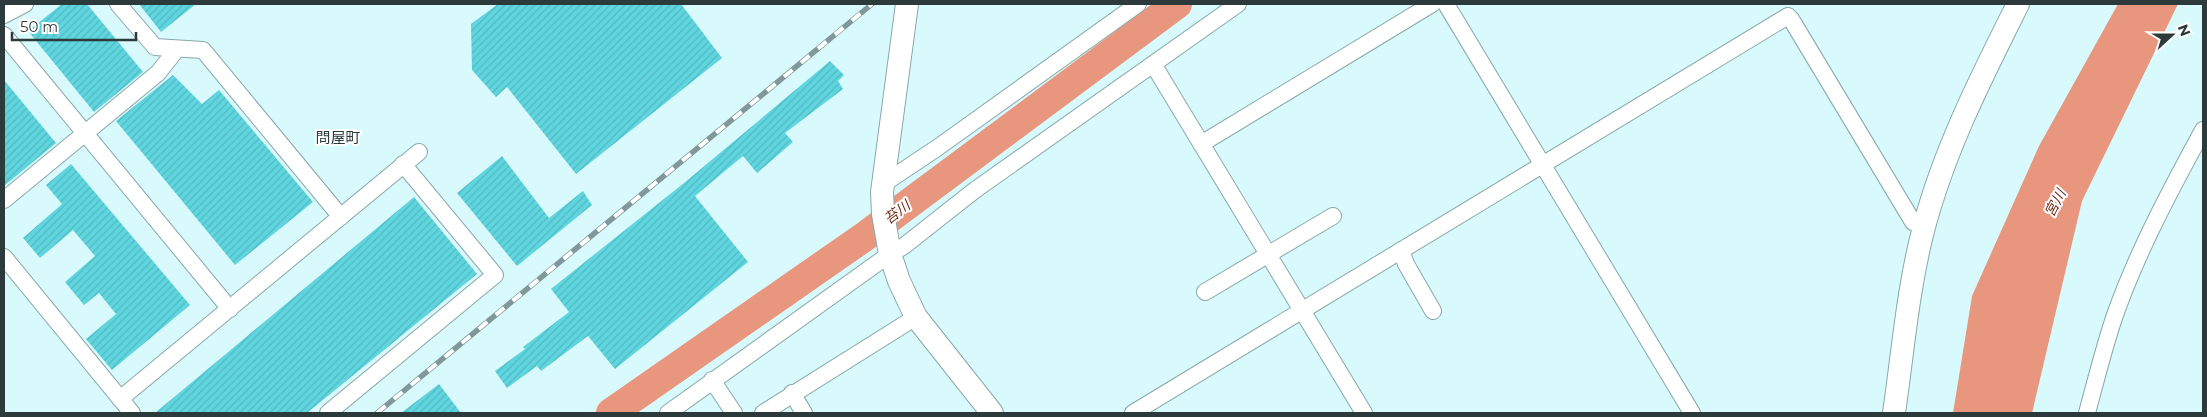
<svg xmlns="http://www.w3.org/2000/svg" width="2207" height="417" viewBox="0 0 2207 417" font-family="Montserrat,'Noto Sans JP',sans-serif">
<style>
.water{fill:#e9967e}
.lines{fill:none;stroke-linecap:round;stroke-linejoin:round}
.river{stroke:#e9967e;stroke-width:30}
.building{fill:url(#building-hatch)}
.street-casing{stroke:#88a7aa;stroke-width:18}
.secondary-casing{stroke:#88a7aa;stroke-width:24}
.street{stroke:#fff;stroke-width:16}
.secondary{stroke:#fff;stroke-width:22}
.rail-casing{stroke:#80989a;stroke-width:5.5}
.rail{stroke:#fff;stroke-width:4;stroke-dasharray:11;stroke-linecap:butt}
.labels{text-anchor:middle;stroke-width:4;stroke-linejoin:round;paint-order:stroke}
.water-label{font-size:14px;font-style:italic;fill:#722812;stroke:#fff}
.quarter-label{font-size:15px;fill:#2c3a3b;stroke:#fff}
</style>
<defs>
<pattern id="building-hatch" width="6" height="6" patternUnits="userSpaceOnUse" patternTransform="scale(1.25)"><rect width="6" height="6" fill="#5fd6df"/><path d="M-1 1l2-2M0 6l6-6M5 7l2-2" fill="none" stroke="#53b8c0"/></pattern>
</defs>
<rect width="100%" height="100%" fill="#d9fafd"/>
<path class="water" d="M 2118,4 L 2178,4 L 2082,201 L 2032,413 L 1953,413 L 1972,296 L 2039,146 Z"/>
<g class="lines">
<path class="river" d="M 611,413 L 864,237 L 1177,4"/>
</g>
<path class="building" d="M 62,4 L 87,4 L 143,72 L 94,112 L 28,31 Z
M 139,4 L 196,4 L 161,32 Z
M 498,4 L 681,4 L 722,58 L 576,174 L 507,87 L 496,97 L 472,70 L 471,24 Z
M 830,61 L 844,75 L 838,81 L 843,89 L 785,133 L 793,142 L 757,173 L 743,156 L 695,196 L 748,262 L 615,369 L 588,336 L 541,371 L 537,366 L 507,388 L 495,371 L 525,349 L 523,347 L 569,312 L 551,289 L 684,183 Z
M 173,75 L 202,104 L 219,90 L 313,202 L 235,265 L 116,121 Z
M 4,80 L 56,143 L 4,186 Z
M 502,156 L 549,218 L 583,191 L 592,205 L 517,266 L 457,193 Z
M 71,164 L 190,305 L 112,370 L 86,339 L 116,314 L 99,293 L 84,305 L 65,282 L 95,256 L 73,230 L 40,258 L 23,238 L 62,204 L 46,185 Z
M 414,197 L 477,274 L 307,413 L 155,413 Z
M 439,384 L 461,413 L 401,413 Z"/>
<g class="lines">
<defs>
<path id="street" d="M 118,4 L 155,47 L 203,50 L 341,217
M 1446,4 L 1692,413
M 4,15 L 25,4
M 1791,19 L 1913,222 L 1924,227
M 4,35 L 230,309
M 1153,64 L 1364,413
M 1201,144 L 1432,4
M 883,184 L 937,148 L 1138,4
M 4,200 L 158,73 L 177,49
M 1401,250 L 1406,264 L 1433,311
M 4,257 L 132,413
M 1205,292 L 1333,216
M 712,380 L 734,413
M 792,393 L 804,413
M 120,399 L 419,152
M 328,413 L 495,275 L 403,164
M 668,413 L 890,254 L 904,246 L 975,190 L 1238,4
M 763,413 L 916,317
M 1133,413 L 1788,16
M 2087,413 C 2096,380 2104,347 2115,315 C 2138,250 2171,189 2203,130"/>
<path id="secondary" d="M 907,4 L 882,192 L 883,214 L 890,254 L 899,281 L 916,317 L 992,413
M 1894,413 C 1903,351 1908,287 1924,227 C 1945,148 1982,76 2018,4"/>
</defs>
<use href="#street" class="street-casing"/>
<use href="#secondary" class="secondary-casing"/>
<use href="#street" class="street"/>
<use href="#secondary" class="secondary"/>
<defs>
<path id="rail" d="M 377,413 L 872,4"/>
</defs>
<use href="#rail" class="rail-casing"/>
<use href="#rail" class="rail"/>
</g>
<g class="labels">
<g class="water-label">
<text transform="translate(2055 203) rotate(-62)" y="5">宮川</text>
<text transform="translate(897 212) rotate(-37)" y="5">苔川</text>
</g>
<g class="quarter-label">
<text x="338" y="143">問屋町</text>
</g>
</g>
<rect width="2207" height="417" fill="none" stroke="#2c3a3b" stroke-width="10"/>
<g transform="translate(2172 35) rotate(69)" stroke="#ffffff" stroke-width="4" paint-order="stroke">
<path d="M0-4L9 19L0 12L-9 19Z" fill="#2c3a3b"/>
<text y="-8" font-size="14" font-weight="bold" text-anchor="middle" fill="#2c3a3b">N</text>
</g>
<path d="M12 32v8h124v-8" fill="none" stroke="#2c3a3b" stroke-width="2.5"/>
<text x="20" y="32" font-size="15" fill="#2c3a3b" stroke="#ffffff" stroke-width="4" paint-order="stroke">50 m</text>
</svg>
